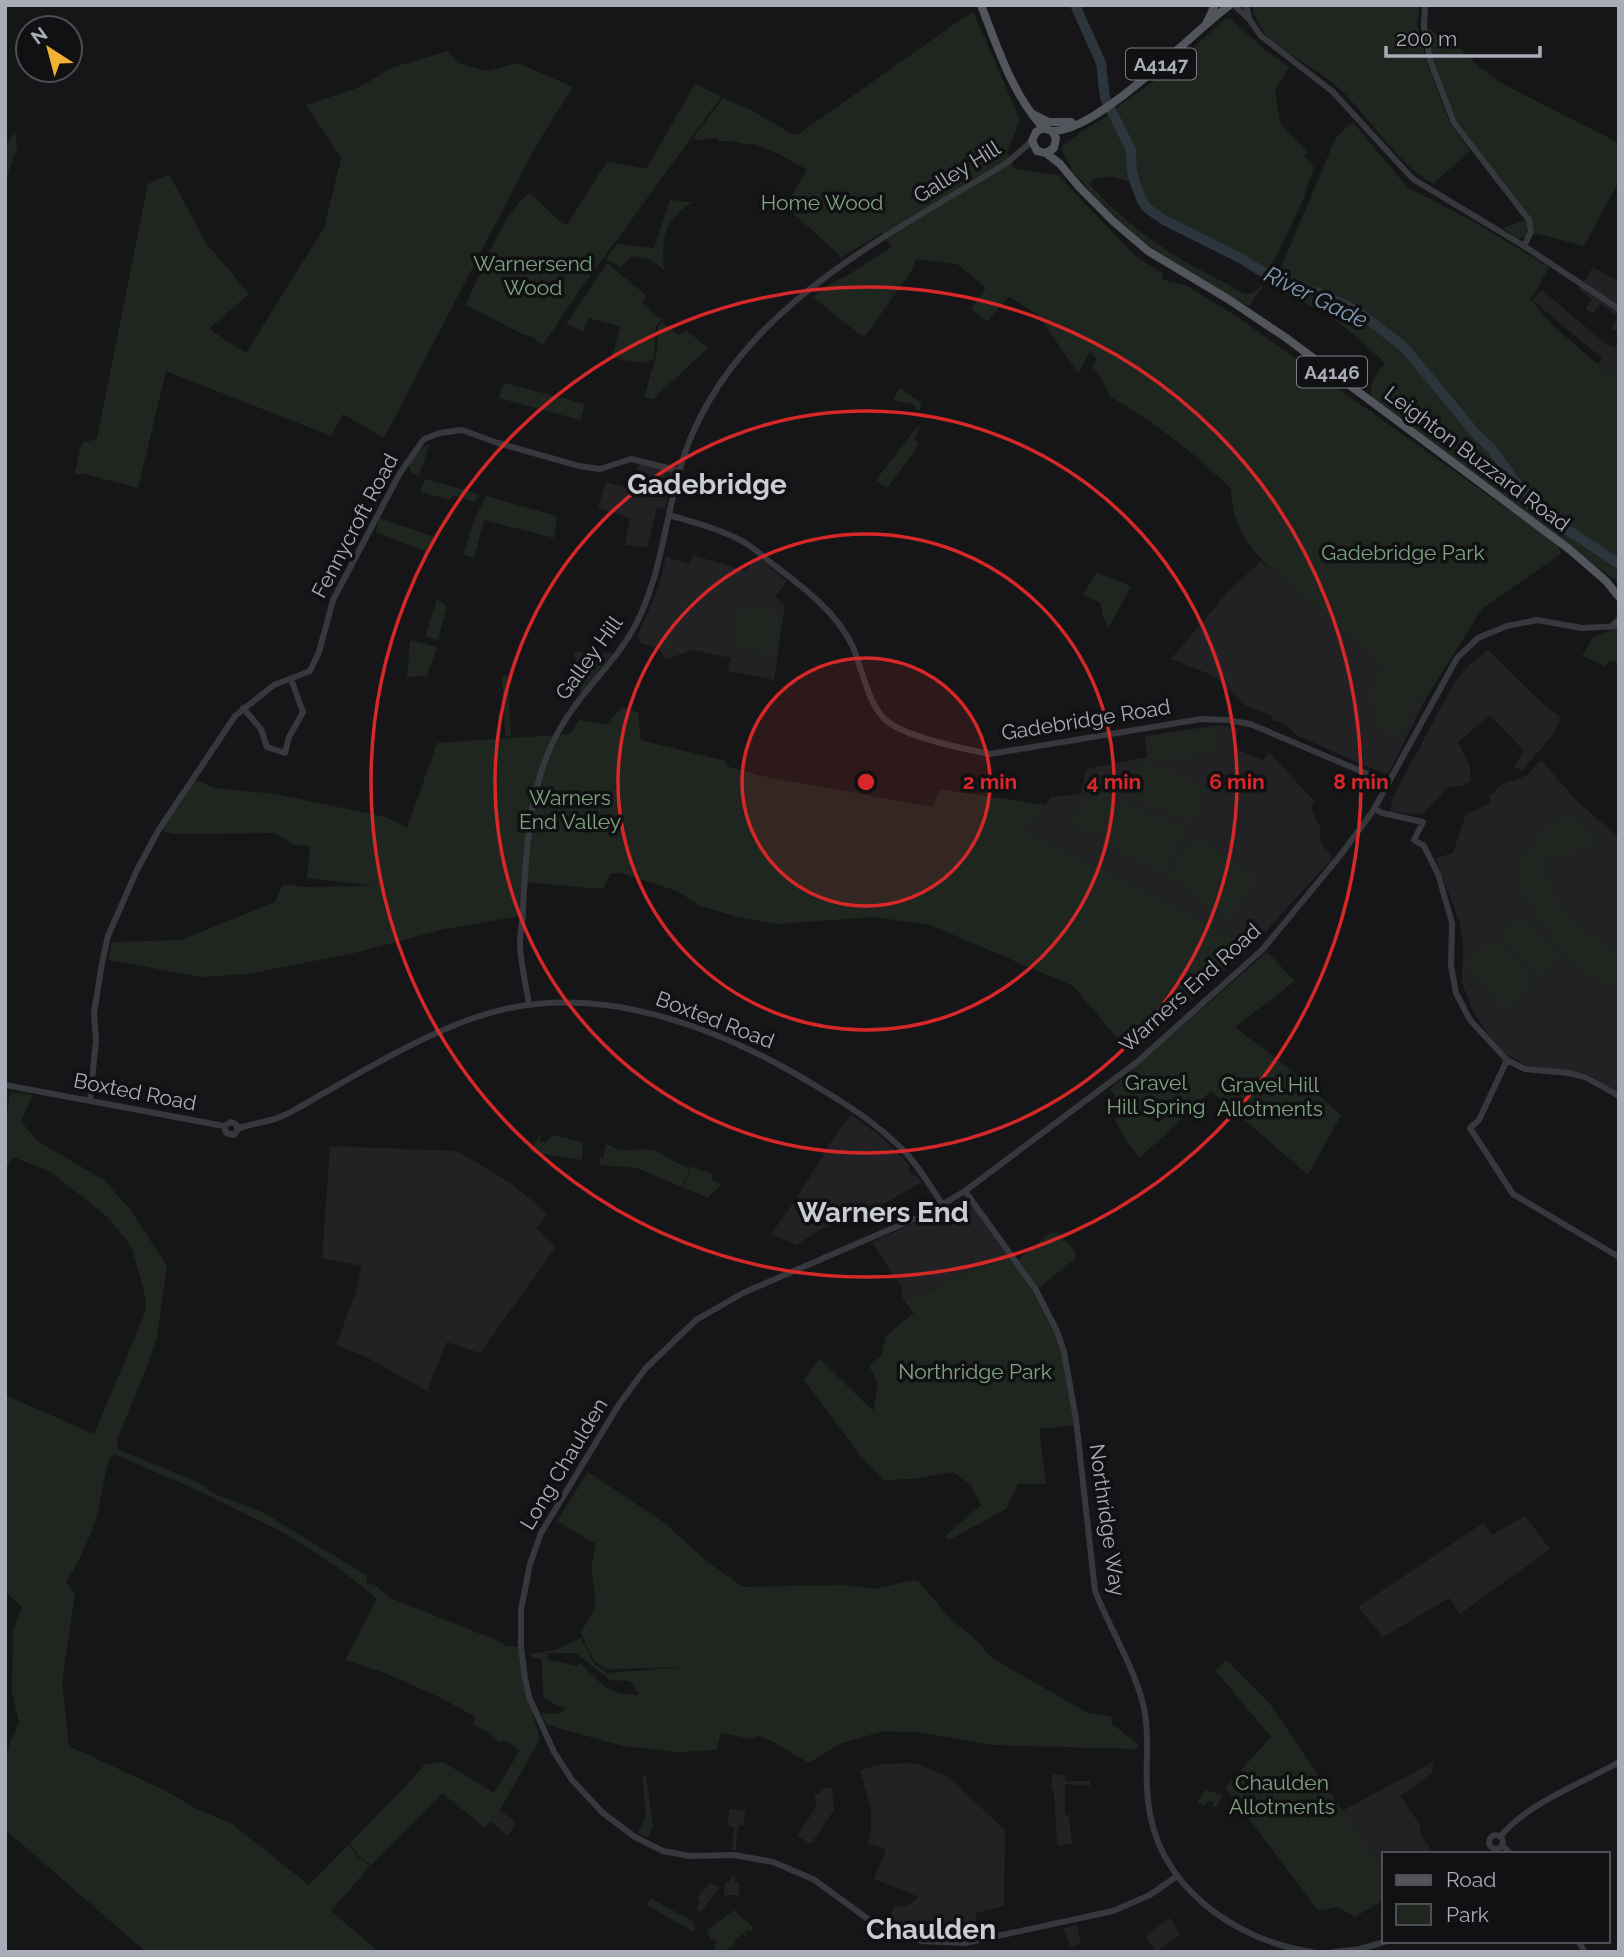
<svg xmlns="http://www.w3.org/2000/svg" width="1624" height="1957" viewBox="0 0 1624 1957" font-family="Raleway,sans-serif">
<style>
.built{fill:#222225}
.green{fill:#1e261f;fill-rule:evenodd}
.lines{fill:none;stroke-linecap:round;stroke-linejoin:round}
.river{stroke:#2c353c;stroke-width:10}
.minor{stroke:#37383d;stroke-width:6}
.major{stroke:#53555c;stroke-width:8}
.ring{fill:none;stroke:#d62828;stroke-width:3.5}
.labels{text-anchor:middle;stroke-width:7;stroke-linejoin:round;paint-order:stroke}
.shield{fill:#111113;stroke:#7b7e86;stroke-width:2}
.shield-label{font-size:19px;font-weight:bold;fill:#a8adb8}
.street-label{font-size:21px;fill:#a8adb8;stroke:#111113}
.park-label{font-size:21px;fill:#7fa381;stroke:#111113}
.water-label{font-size:23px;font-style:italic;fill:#7f9bb3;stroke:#111113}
.district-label{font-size:28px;font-weight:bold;fill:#c9ccd4;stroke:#111113}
.centre{fill:#d62828;stroke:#111113;stroke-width:3.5}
.ring-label{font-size:21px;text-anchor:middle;font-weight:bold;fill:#d62828;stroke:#111113;stroke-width:7;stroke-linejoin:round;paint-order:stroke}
</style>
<rect width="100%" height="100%" fill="#161618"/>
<path class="built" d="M 1593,267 L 1619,282 L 1619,330 L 1617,332 L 1611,328 L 1618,317 L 1600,304 L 1593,314 L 1585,309 L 1592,299 L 1579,289 Z
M 1542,290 L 1608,346 L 1609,345 L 1614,348 L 1619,344 L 1619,365 L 1611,375 L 1598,364 L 1602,358 L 1532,300 Z
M 639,462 L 674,472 L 665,508 L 657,507 L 647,548 L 625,545 L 630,518 L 598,508 L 606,482 L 631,489 Z
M 693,555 L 745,571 L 758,557 L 787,581 L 775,597 L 785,605 L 774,680 L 728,671 L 731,658 L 693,650 L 666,659 L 658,648 L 640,643 L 638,635 L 658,589 L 666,557 L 690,564 Z
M 1261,561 L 1427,696 L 1389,773 L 1383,773 L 1298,736 L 1282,722 L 1274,721 L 1270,715 L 1245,705 L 1214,676 L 1171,659 L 1227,593 Z
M 1488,650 L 1542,703 L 1560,717 L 1555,732 L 1522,771 L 1514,766 L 1524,751 L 1490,715 L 1458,742 L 1470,766 L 1471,781 L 1465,785 L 1447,788 L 1423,814 L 1390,812 L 1393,797 L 1453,685 L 1470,664 Z
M 1219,725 L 1239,728 L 1233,748 L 1263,760 L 1269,752 L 1315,802 L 1311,808 L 1320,827 L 1320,839 L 1325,848 L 1332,855 L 1330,858 L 1332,859 L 1252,946 L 1027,831 L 1051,797 L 1081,794 L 1086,769 L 1147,757 L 1145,736 Z
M 1541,760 L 1575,799 L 1619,838 L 1619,1094 L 1586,1073 L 1527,1066 L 1498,1049 L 1473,1011 L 1462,983 L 1463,944 L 1460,924 L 1436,858 L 1453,853 L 1466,814 L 1491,803 L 1489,796 L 1501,785 L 1527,775 Z
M 851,1115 L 880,1136 L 900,1155 L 909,1165 L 910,1174 L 918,1177 L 922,1182 L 889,1201 L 820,1230 L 796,1245 L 771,1234 L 796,1199 L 838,1131 Z
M 330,1146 L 457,1151 L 511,1183 L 548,1214 L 536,1228 L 556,1247 L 480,1353 L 447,1342 L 427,1391 L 368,1358 L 336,1345 L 355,1294 L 362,1266 L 322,1258 Z
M 966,1197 L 1007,1255 L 997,1262 L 954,1279 L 913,1298 L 903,1299 L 901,1287 L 872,1242 L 942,1211 Z
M 1525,1516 L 1550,1549 L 1460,1614 L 1449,1598 L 1383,1637 L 1358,1607 L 1483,1523 L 1492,1535 Z
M 1433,1762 L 1432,1773 L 1400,1796 L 1421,1826 L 1419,1832 L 1434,1854 L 1384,1854 L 1384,1873 L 1342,1811 Z
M 909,1763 L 918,1764 L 947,1776 L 1005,1830 L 1004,1906 L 976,1913 L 977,1934 L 951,1938 L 916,1936 L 886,1924 L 895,1906 L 905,1907 L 919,1897 L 874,1879 L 886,1849 L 868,1844 L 871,1828 L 871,1809 L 860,1770 L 884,1764 Z
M 1053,1774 L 1064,1775 L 1066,1781 L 1090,1781 L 1090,1786 L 1067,1784 L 1065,1786 L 1065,1815 L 1069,1815 L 1072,1844 L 1057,1846 L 1054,1790 L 1051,1790 Z
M 832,1788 L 834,1810 L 811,1844 L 797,1836 L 816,1807 L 815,1794 L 819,1794 L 821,1789 Z
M 729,1809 L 745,1811 L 744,1825 L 740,1825 L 737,1830 L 736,1850 L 732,1850 L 734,1828 L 728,1825 Z
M 500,1810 L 516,1822 L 508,1836 L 490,1821 Z
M 735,1876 L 735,1881 L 739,1882 L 739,1895 L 724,1895 L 725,1882 L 729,1882 L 732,1877 Z
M 710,1883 L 719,1888 L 700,1913 L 697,1910 L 700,1901 L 697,1898 Z
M 1170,1918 L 1180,1934 L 1156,1952 L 1146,1936 Z
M 1077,1925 L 1081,1944 L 1070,1947 L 1064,1928 Z"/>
<path class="green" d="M 1251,5 L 1420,5 L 1417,25 L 1428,65 L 1450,124 L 1470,151 L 1433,184 C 1392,160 1370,115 1335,85 C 1316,68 1292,58 1273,42 C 1261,31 1256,20 1251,5 Z
M 973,11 L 1020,120 L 1007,153 L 1014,169 L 1058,175 L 1134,255 L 1162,273 L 1163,280 L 1186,285 L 1236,316 L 1557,544 L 1561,554 L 1482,609 L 1427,696 L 1421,692 L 1397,738 L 1392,731 L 1381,733 L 1370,698 L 1382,666 L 1367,649 C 1348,632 1329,616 1309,600 C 1270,568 1233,544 1231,489 C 1195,453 1153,421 1109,396 C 1106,385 1101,375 1092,367 L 1097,359 L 1090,352 L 1078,373 L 1038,315 L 1009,297 L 987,321 L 971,309 L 986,288 L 957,264 L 915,259 L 913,269 L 866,335 L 862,336 L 814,298 L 811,299 L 824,287 L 846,276 L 892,247 L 881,233 L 841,258 L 835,251 L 785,206 L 807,170 L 777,153 L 749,143 L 748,145 L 733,141 L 719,141 L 718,138 L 696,140 L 693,138 L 723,98 L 753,111 L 792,134 L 797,135 Z
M 1226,18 L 1232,20 L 1264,49 L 1289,67 L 1275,90 L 1280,123 L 1308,152 L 1304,157 L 1314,167 L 1303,200 L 1268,274 C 1238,253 1161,227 1144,200 C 1135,184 1138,170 1136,153 C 1133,138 1120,123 1113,110 L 1110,112 L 1167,72 Z
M 1424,26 L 1461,49 L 1479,67 L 1503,84 L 1619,143 L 1619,181 L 1584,246 L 1534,233 L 1529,220 L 1454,124 L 1430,60 Z
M 448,51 L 458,63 L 486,71 L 518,63 L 573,87 L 537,144 L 384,438 L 343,414 L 331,436 L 166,371 L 138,488 L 85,474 L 74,474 L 82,443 L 97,439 L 148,184 L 169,174 L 206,243 L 249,294 L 209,329 L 246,353 L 324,228 L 341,158 L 306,105 L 360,87 L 391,68 Z
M 695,84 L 721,97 L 578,293 L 543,345 L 529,335 L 524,335 L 466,305 C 478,277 505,208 530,193 L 563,224 L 567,225 L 607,161 L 646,169 Z
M 1108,115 L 1127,150 L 1131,182 L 1114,177 L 1094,178 L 1090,185 C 1127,227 1175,258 1225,283 C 1231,286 1242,295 1250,294 C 1254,293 1259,288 1263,285 L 1250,305 L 1247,306 L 1179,267 L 1138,238 L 1094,196 L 1073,172 L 1061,148 L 1082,131 Z
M 1353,122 L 1407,187 L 1471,220 L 1549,267 L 1531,299 L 1551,324 L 1610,375 L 1619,366 L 1619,582 L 1569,549 L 1370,402 L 1372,381 L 1385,363 C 1365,345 1345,325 1321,311 C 1303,301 1289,299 1274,284 L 1336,137 Z
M 15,131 L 17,148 L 5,181 L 5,147 Z
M 670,200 L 692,202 C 663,223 662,235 664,270 L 651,260 L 633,256 L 620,267 L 606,259 L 617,244 L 654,248 Z
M 1526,220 L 1529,229 L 1525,238 L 1517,238 L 1503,228 Z
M 607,263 L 647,296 L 642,303 L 659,319 L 663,317 L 656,327 L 653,360 L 642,363 L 612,358 L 620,326 L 588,318 L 583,331 L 566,324 Z
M 664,318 L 663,323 L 679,335 L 686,330 L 708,348 L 653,399 L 644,398 L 657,352 L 658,327 Z
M 504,383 L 585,404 L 580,420 L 499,398 Z
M 900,388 L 921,403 L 920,410 L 915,409 L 915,405 L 893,400 Z
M 918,425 L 920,426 L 915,440 L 919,443 L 912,455 L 887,488 L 876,480 Z
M 430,443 L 419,476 L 411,473 L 409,466 C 414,456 421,448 430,443 Z
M 425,479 L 479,494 L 475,502 L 452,495 L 450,500 L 420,492 Z
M 486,496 L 557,516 L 554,538 L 484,520 L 474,558 L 463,555 L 475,518 Z
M 379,518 L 435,537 L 429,552 L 376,533 Z
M 1097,573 L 1131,586 L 1109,627 L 1104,620 L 1100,603 L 1083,594 Z
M 437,599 L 447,607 L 438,640 L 425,637 Z
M 741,605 L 781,614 L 772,655 L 753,651 L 761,611 L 751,650 L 731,646 Z
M 1613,630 L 1619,630 L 1619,659 L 1616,662 L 1610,660 L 1605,666 L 1582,656 L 1593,637 Z
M 410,640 L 437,647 L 427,676 L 407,677 Z
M 574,652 L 613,653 L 581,693 Z
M 502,676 L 508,676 L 511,736 L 505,736 Z
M 622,707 L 638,713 L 641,740 L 726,761 L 726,766 L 762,776 L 933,807 L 940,789 L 1045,805 L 1027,831 L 1252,946 L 1131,1054 L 1073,986 L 930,925 L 874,917 L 777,924 L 738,917 L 700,906 L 677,891 L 621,873 L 611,873 L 603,889 L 523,882 L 520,916 L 445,929 L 354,953 L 247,974 L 202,977 L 108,960 L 112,942 L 181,940 L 275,902 L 282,885 L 289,884 L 301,887 L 375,886 L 307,878 L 310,846 L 295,845 L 275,833 L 174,834 L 162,831 L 196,780 L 214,788 L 276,794 L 385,817 L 407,828 L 437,743 L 570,734 L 579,720 L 606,725 Z
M 1217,728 L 1219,753 L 1151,759 L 1150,736 Z
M 1143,760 L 1206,787 L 1192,823 L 1128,796 Z
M 1095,774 L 1124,787 L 1098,838 L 1072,824 Z
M 1121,800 L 1186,830 L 1165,872 L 1101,843 Z
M 1568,813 L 1599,844 L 1545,860 C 1545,905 1583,931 1619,953 L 1619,989 L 1586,973 L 1566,956 L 1523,893 L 1519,864 L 1543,831 Z
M 1197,836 L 1256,878 L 1230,920 L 1168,875 Z
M 1521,914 L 1561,956 L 1539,978 L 1499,935 Z
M 1493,938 L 1535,984 L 1505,1010 L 1465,964 Z
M 1267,952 L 1295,981 L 1235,1027 L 1287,1067 L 1341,1115 L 1308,1175 L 1211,1091 L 1140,1158 L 1124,1137 L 1115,1120 L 1123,1108 L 1110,1089 Z
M 12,1092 L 33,1095 L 21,1121 L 36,1140 L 104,1180 L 129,1208 L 167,1266 L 157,1337 L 147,1367 L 117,1439 L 118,1449 L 199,1483 L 219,1496 L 261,1511 L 366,1575 L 367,1583 C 378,1583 383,1594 393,1599 L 496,1640 L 506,1646 L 518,1647 L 523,1679 L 540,1739 L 500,1810 L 485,1828 L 442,1793 L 371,1865 L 358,1855 L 350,1843 L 403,1789 L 424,1765 L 443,1762 L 494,1793 L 520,1750 L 506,1741 L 499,1742 L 490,1733 L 473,1725 L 476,1717 L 441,1698 L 385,1673 L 345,1660 L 377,1599 L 336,1566 L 286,1534 L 197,1490 L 116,1455 L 111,1456 C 104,1473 103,1492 98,1511 C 91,1536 80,1561 66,1582 L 75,1594 L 62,1682 L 69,1746 L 164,1790 L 195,1808 L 232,1824 L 309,1885 L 349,1844 L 357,1856 L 370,1866 L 331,1911 L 379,1952 L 146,1952 L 8,1832 L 5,1833 L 5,1755 L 19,1722 L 12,1693 L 13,1631 L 22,1607 L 5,1592 L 5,1395 L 94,1434 L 145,1313 L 146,1299 L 132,1248 L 110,1219 L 51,1172 L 13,1157 L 5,1168 L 5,1115 C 10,1108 7,1099 12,1092 Z
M 551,1135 L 583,1142 L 582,1160 L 530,1152 L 539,1136 L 541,1136 L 540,1141 L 546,1143 Z
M 606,1144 C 613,1146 614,1149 621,1150 C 633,1151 643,1147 655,1151 C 668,1156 679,1167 690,1167 L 682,1187 L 637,1168 L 600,1165 L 599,1157 L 603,1158 Z
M 691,1167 L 713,1174 L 711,1179 L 721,1185 L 708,1198 L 683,1187 Z
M 1058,1232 L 1075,1251 L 1075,1259 L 1036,1290 L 1057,1331 L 1076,1425 L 1039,1429 L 1046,1484 L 1018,1484 L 1006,1509 L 949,1540 L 945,1536 L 981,1505 L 971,1485 L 953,1472 L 911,1479 L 884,1480 L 859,1454 L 804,1380 L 819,1358 L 873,1411 L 878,1383 L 869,1366 L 881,1356 L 886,1336 L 914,1313 L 903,1299 C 922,1298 938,1285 956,1278 C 973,1271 992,1266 1007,1255 L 1017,1261 L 1049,1234 Z
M 588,1472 L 662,1521 L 708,1562 L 743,1587 L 843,1585 L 874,1589 L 914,1580 L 918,1581 L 950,1618 L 977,1641 L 992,1658 L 1088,1713 L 1112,1717 L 1111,1723 L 1138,1744 L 1138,1749 L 992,1745 L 924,1733 L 885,1731 L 842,1743 L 809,1763 L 772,1741 L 757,1736 L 752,1739 L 721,1733 L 716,1750 L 679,1752 L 623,1746 L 547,1725 L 541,1713 L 560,1714 L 565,1709 L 543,1698 L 542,1659 L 531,1657 L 531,1654 L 555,1650 L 581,1638 L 594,1664 L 607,1673 L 686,1667 L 606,1669 L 594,1661 L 580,1632 C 602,1604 595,1604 592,1573 C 591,1564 594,1553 596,1544 L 557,1521 ZM 548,1653 L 576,1653 L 610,1680 L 630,1681 L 639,1695 C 608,1695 601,1684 581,1663 L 578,1666 L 547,1659 Z
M 1226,1660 L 1270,1704 L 1384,1872 L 1384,1900 L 1355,1917 L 1337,1907 L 1319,1911 L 1225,1788 L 1271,1737 L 1215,1670 Z
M 642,1775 L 646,1776 L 653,1825 L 648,1838 L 638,1833 L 646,1815 Z
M 1206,1790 L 1223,1795 L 1217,1807 L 1212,1807 L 1214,1802 L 1208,1800 L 1205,1806 L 1197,1802 Z
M 650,1898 L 694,1922 L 695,1932 L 646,1905 Z
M 734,1910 L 754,1928 L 750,1933 L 748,1930 L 745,1932 L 747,1935 L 745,1937 L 743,1934 L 734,1941 L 736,1944 L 723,1952 L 717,1952 L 714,1945 L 717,1943 L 715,1939 L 711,1940 L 707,1930 Z"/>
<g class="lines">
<path class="river" d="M 1075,5 L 1101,63 L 1105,98 L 1131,150 L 1132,171 L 1135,183 L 1142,201 L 1148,209 L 1164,220 L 1242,259 L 1266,274 L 1329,297 L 1357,311 L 1404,347 L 1476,434 L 1492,449 L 1514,480 L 1554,521 L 1619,564"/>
<path class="minor" d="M 1234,5 L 1249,19 L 1261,36 L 1333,92 L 1413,179 L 1524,246 L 1619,309
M 1246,5 L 1249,17
M 1425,5 L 1424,26 L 1430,60 L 1454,123 L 1529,220 L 1531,232 L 1524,246
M 669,515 C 693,522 717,528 740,540 C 751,545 760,554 770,562 C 801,586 834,609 852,645 C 863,669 867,705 888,722 C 909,738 964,749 990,754 L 1201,719 L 1227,720 L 1250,724 L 1389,783
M 1611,627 L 1619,619
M 243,708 L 261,729 L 267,747 L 285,753 L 289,737 L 303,712 L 291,679
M 1375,809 L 1382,813 L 1423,822 L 1414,840 L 1424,846 L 1438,874 L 1452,923 L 1451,966 L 1456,993 L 1470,1020 L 1507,1060 L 1525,1069 L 1568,1073 L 1585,1077 L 1619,1096
M 529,1005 C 526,984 520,962 520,942 C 520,931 523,921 523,910 C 526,846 529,777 564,722 C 585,687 617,661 636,624 C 665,568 666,501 689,442 C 744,304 888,236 1008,162 L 1032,141
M 1507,1060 L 1479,1120 L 1470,1128 L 1513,1194 L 1619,1257
M 5,1085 L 224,1126 L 231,1122 L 236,1124 L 238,1130 L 234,1135 L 226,1133 L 224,1126
M 90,1101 L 96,1040 L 94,1013 L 102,963 L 108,936 L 137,870 L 158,831 L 235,716 L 274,685 L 310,671 L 319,652 L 333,600 L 400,473 L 424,439 L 440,433 L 462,430 L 498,443 L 579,466 L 600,469 L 631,459 L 680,471
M 238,1128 L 275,1119 L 289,1113 C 348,1080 419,1035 483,1015 C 596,979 719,1027 816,1086 C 846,1104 876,1123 901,1148 C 918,1164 929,1185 942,1204
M 965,1191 L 1036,1290 L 1057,1331 L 1064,1352 L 1076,1419 L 1095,1591 C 1110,1629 1133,1664 1143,1704 C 1151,1736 1144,1768 1148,1800 C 1156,1885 1233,1940 1312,1952
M1489 1842a7 7 0 1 1 14 0a7 7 0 1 1-14 0Z
M 1500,1837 C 1527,1803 1581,1784 1619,1762
M 1502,1845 L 1511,1854
M 1177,1876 L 1150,1895 L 1113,1911 L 965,1943 L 921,1941 L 894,1932 L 868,1919 L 813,1879 L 773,1862 L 734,1855 L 690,1856 L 663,1851 L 635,1837 L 603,1813 L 572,1780 L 554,1752 L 529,1697 L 525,1678 L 521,1648 L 521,1610 L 530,1564 L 541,1533 L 618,1406 L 645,1369 L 696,1320 L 743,1293 L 928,1213 L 965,1191 L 1137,1062 L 1262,950 L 1339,857 L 1373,811 L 1457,658 L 1478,638 L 1507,626 L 1537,620 L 1582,628 L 1619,626
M 1578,1941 L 1585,1952
M 1334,1952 L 1360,1949 L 1388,1941"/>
<path class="major" d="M 981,5 C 998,49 1012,93 1043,128
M 1207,22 L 1215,5
M 1033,114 L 1049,122 L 1071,122
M 1052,131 L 1056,138 L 1054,148 L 1046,153 L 1037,151 L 1032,141 L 1036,132 L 1043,128 C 1047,129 1050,131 1053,131 C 1099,131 1191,33 1230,5
M 1046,153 L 1060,164 L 1080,188 L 1114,222 L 1148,251 L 1228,299 L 1285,337 L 1569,549 L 1606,581 L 1619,597"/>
</g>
<circle cx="866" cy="782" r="124" fill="#d62828" fill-opacity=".12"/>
<g class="ring">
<circle cx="866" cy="782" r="124"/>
<circle cx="866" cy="782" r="248"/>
<circle cx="866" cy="782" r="371"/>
<circle cx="866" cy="782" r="495"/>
</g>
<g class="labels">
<g class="shield">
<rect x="1126" y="48.5" width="70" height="31" rx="5"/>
<rect x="1297" y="356.5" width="70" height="31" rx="5"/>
</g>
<g class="shield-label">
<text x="1161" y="71">A4147</text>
<text x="1332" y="379">A4146</text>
</g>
<g class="street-label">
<text transform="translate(957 172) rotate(-32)" y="7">Galley Hill</text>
<text transform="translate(1477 459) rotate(37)" y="7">Leighton Buzzard Road</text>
<text transform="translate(355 526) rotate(-62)" y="7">Fennycroft Road</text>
<text transform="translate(589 658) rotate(-54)" y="7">Galley Hill</text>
<text transform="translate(1086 720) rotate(-9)" y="7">Gadebridge Road</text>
<text transform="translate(1190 988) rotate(-42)" y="7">Warners End Road</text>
<text transform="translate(715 1020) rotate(21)" y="7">Boxted Road</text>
<text transform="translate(135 1092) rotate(11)" y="7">Boxted Road</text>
<text transform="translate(564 1464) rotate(-59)" y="7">Long Chaulden</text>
<text transform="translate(1107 1520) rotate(82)" y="7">Northridge Way</text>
</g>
<g class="park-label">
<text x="822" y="210">Home Wood</text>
<text x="533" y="271">Warnersend<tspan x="533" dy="24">Wood</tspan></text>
<text x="1403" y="560">Gadebridge Park</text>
<text x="570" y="805">Warners<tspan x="570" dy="24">End Valley</tspan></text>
<text x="1156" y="1090">Gravel<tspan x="1156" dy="24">Hill Spring</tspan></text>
<text x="1270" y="1092">Gravel Hill<tspan x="1270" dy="24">Allotments</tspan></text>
<text x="975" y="1379">Northridge Park</text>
<text x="1282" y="1790">Chaulden<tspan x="1282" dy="24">Allotments</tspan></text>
</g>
<g class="water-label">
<text transform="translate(1316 297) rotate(26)" y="8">River Gade</text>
</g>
<g class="district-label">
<text x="707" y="494">Gadebridge</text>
<text x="883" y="1222">Warners End</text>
<text x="931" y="1939">Chaulden</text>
</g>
</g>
<circle cx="866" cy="782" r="10" class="centre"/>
<g class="ring-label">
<text x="990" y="789">2 min</text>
<text x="1114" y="789">4 min</text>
<text x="1237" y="789">6 min</text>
<text x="1361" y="789">8 min</text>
</g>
<rect width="1624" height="1957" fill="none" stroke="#a8adb8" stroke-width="14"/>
<rect x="1382" y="1852" width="228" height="91" fill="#111113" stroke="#4d4f55" stroke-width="2"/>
<rect x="1396" y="1875" width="35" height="10" fill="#53555c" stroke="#4d4f55" stroke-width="2"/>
<text x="1446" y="1887" font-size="21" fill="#a8adb8">Road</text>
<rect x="1396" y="1904" width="35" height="21" fill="#1e261f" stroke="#4d4f55" stroke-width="2"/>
<text x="1446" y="1922" font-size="21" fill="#a8adb8">Park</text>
<g transform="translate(49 49) rotate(324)"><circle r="33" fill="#111113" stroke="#4d4f55" stroke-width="2"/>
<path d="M0-5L12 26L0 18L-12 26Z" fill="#f2b134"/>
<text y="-10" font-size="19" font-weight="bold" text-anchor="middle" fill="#a8adb8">N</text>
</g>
<path d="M1386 46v10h154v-10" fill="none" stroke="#a8adb8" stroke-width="3.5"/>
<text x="1396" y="46" font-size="21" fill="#a8adb8" stroke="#111113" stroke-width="5" paint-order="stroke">200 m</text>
</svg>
